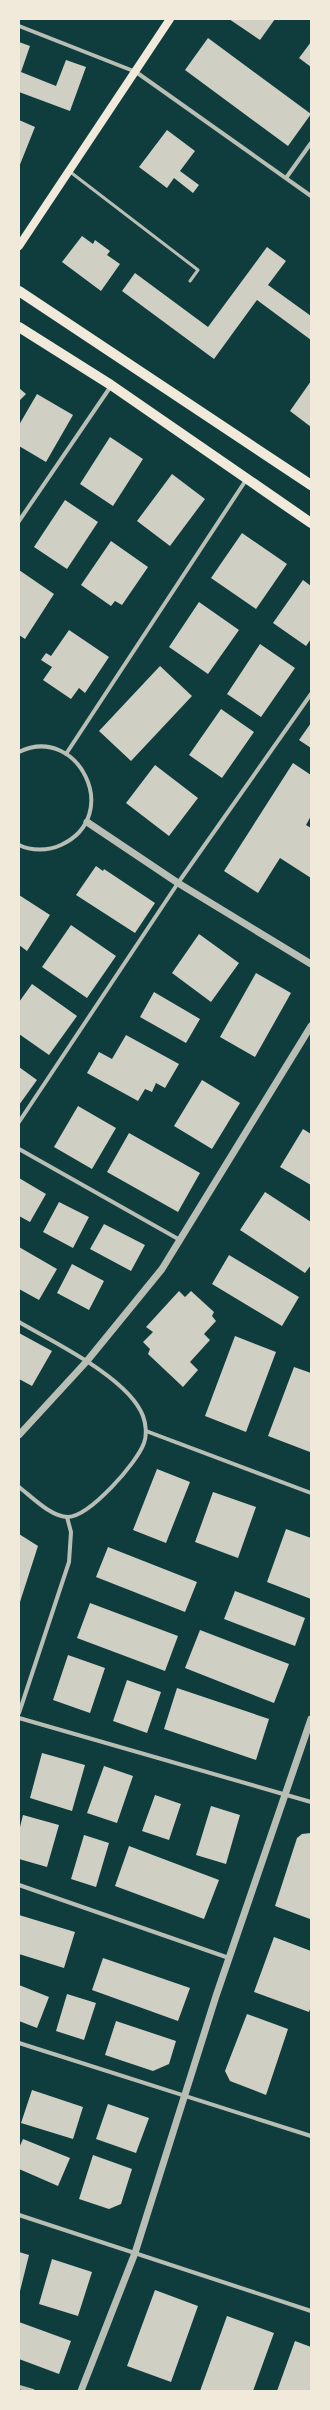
<svg xmlns="http://www.w3.org/2000/svg" width="330" height="2410" viewBox="0 0 330 2410" font-family="'Zilla Slab',serif">
<style>
.building{fill:#cfcfc3}
.lines{fill:none;stroke-linecap:round;stroke-linejoin:round}
.service{stroke:#b8beb3;stroke-width:3}
.minor{stroke:#b8beb3;stroke-width:4}
.tertiary{stroke:#b8beb3;stroke-width:7}
.secondary{stroke:#f1e9da;stroke-width:8}
.primary{stroke:#f1e9da;stroke-width:10}
</style>
<rect width="100%" height="100%" fill="#0f3d3e"/>
<path class="building" d="M 229,19 L 275,19 L 260,40 Z
M 208,38 L 311,114 L 288,146 L 185,70 Z
M 19,42 L 30,46 L 21,72 L 56,86 L 66,60 L 86,67 L 70,111 L 19,92 Z
M 311,42 L 311,67 L 299,58 Z
M 19,120 L 35,127 L 19,167 Z
M 167,130 L 195,151 L 180,171 L 199,185 L 193,193 L 174,178 L 167,188 L 139,167 Z
M 82,236 L 93,244 L 95,240 L 110,251 L 107,255 L 120,264 L 101,291 L 62,262 Z
M 267,247 L 286,261 L 268,285 L 311,316 L 311,340 L 257,300 L 214,359 L 122,291 L 135,273 L 208,327 Z
M 311,381 L 311,427 L 290,411 Z
M 19,388 L 26,394 L 19,401 Z
M 37,394 L 73,415 L 46,462 L 19,446 L 19,425 Z
M 110,437 L 143,459 L 113,506 L 80,484 Z
M 172,474 L 205,499 L 170,546 L 137,521 Z
M 65,500 L 98,522 L 67,569 L 34,547 Z
M 242,533 L 287,564 L 256,609 L 211,578 Z
M 111,541 L 148,567 L 122,605 L 115,601 L 111,606 L 81,585 Z
M 19,570 L 54,594 L 25,639 L 19,635 Z
M 303,580 L 311,586 L 311,639 L 306,646 L 273,623 Z
M 199,602 L 239,630 L 208,674 L 169,647 Z
M 69,630 L 109,657 L 85,693 L 79,688 L 71,699 L 43,680 L 52,667 L 41,660 L 46,653 L 51,656 Z
M 260,644 L 295,668 L 261,717 L 227,694 Z
M 160,666 L 192,696 L 131,761 L 99,731 Z
M 221,709 L 254,732 L 222,778 L 189,755 Z
M 311,723 L 311,748 L 299,740 Z
M 293,763 L 311,775 L 311,816 L 306,825 L 311,828 L 311,878 L 280,858 L 258,893 L 224,871 Z
M 155,765 L 198,798 L 169,836 L 126,803 Z
M 96,866 L 103,871 L 104,869 L 155,903 L 135,933 L 76,895 Z
M 19,895 L 50,915 L 27,951 L 19,945 Z
M 71,925 L 116,956 L 87,998 L 42,967 Z
M 199,934 L 239,963 L 211,1002 L 172,973 Z
M 256,973 L 291,993 L 255,1057 L 220,1037 Z
M 32,984 L 77,1016 L 49,1055 L 19,1034 L 19,1002 Z
M 154,992 L 200,1019 L 186,1043 L 140,1017 Z
M 126,1035 L 179,1064 L 165,1088 L 156,1083 L 152,1092 L 145,1089 L 138,1101 L 87,1073 L 99,1052 L 112,1059 Z
M 19,1067 L 37,1080 L 19,1105 Z
M 202,1080 L 240,1103 L 212,1149 L 174,1126 Z
M 78,1106 L 116,1128 L 92,1169 L 54,1147 Z
M 303,1129 L 311,1134 L 311,1185 L 280,1167 Z
M 129,1133 L 200,1173 L 178,1212 L 107,1172 Z
M 19,1178 L 46,1194 L 30,1222 L 19,1216 Z
M 265,1192 L 311,1222 L 311,1265 L 305,1273 L 240,1230 Z
M 59,1202 L 89,1217 L 73,1248 L 43,1232 Z
M 104,1224 L 145,1245 L 131,1271 L 90,1249 Z
M 19,1247 L 57,1269 L 39,1300 L 19,1289 Z
M 229,1255 L 299,1297 L 282,1326 L 212,1284 Z
M 72,1264 L 104,1281 L 89,1310 L 57,1293 Z
M 179,1291 L 185,1297 L 191,1291 L 214,1312 L 212,1316 L 216,1321 L 204,1334 L 210,1340 L 190,1362 L 198,1370 L 183,1387 L 148,1354 L 150,1349 L 143,1342 L 153,1332 L 146,1327 Z
M 19,1333 L 52,1351 L 32,1386 L 19,1379 Z
M 235,1336 L 276,1352 L 246,1432 L 205,1416 Z
M 294,1367 L 311,1373 L 310,1452 L 268,1436 Z
M 157,1469 L 190,1482 L 166,1543 L 133,1530 Z
M 213,1492 L 256,1507 L 238,1558 L 195,1542 Z
M 286,1529 L 311,1538 L 311,1599 L 267,1582 Z
M 19,1534 L 38,1546 L 19,1605 Z
M 108,1547 L 197,1582 L 185,1612 L 96,1577 Z
M 235,1591 L 305,1618 L 295,1646 L 224,1619 Z
M 90,1603 L 178,1636 L 165,1671 L 77,1638 Z
M 200,1630 L 289,1664 L 274,1703 L 185,1668 Z
M 68,1655 L 105,1668 L 90,1713 L 53,1700 Z
M 127,1680 L 161,1692 L 147,1733 L 113,1721 Z
M 177,1688 L 269,1719 L 256,1760 L 164,1729 Z
M 42,1753 L 85,1765 L 72,1811 L 30,1798 Z
M 104,1766 L 133,1776 L 117,1823 L 87,1813 Z
M 155,1795 L 181,1804 L 169,1840 L 142,1831 Z
M 211,1806 L 240,1815 L 226,1864 L 196,1855 Z
M 23,1815 L 59,1825 L 47,1867 L 19,1859 L 19,1831 Z
M 311,1833 L 311,1915 L 310,1919 L 275,1906 L 297,1838 L 302,1834 Z
M 84,1835 L 109,1843 L 96,1887 L 71,1879 Z
M 129,1846 L 219,1880 L 204,1919 L 115,1886 Z
M 19,1915 L 75,1932 L 64,1968 L 19,1954 Z
M 274,1937 L 311,1951 L 311,2006 L 309,2012 L 254,1992 Z
M 103,1958 L 190,1988 L 178,2021 L 92,1990 Z
M 19,1985 L 49,1997 L 37,2028 L 19,2021 Z
M 67,1994 L 96,2003 L 84,2040 L 56,2031 Z
M 247,2014 L 288,2029 L 266,2095 L 230,2081 L 225,2071 Z
M 116,2021 L 176,2041 L 169,2064 L 153,2071 L 105,2055 Z
M 32,2090 L 83,2107 L 73,2139 L 21,2123 Z
M 108,2104 L 149,2118 L 136,2153 L 96,2139 Z
M 23,2139 L 70,2158 L 58,2186 L 19,2169 L 19,2148 Z
M 93,2155 L 132,2169 L 121,2204 L 109,2209 L 79,2199 Z
M 19,2252 L 29,2255 L 20,2291 L 19,2291 Z
M 52,2259 L 92,2272 L 78,2316 L 39,2304 Z
M 155,2290 L 198,2306 L 171,2382 L 127,2366 Z
M 227,2316 L 274,2333 L 253,2391 L 200,2391 Z
M 19,2322 L 71,2341 L 59,2374 L 19,2359 Z
M 295,2341 L 311,2347 L 311,2391 L 277,2391 Z"/>
<g class="lines">
<path class="service" d="M 69,171 L 198,270 L 190,281"/>
<path class="minor" d="M 19,26 L 136,72 L 311,196
M 286,178 L 311,143
M 19,521 L 111,386
M 19,752 C 78,723 124,816 61,845 C 48,851 31,851 19,845
M 66,754 L 246,480
M 19,1122 L 178,883 L 311,694
M 19,1149 L 180,1240
M 19,1322 C 53,1342 129,1378 143,1416 C 146,1424 147,1435 144,1443 C 137,1463 90,1516 68,1517 C 51,1517 32,1497 19,1487
M 146,1431 L 311,1493
M 19,1713 L 69,1562 L 71,1532 L 67,1517
M 19,1718 L 311,1802
M 19,1885 L 229,1958
M 19,2043 L 311,2136
M 19,2215 L 311,2311
M 19,2387 L 33,2391"/>
<path class="tertiary" d="M 87,822 L 178,883 L 311,964
M 19,1435 L 87,1361 L 162,1269 L 311,1026
M 81,2391 L 135,2253 L 216,1996 L 311,1719"/>
<path class="secondary" d="M 19,246 L 170,19"/>
<path class="primary" d="M 19,291 L 311,485
M 19,327 L 111,385 L 311,523"/>
</g>
<rect width="330" height="2410" fill="none" stroke="#f1e9da" stroke-width="40"/>
</svg>
